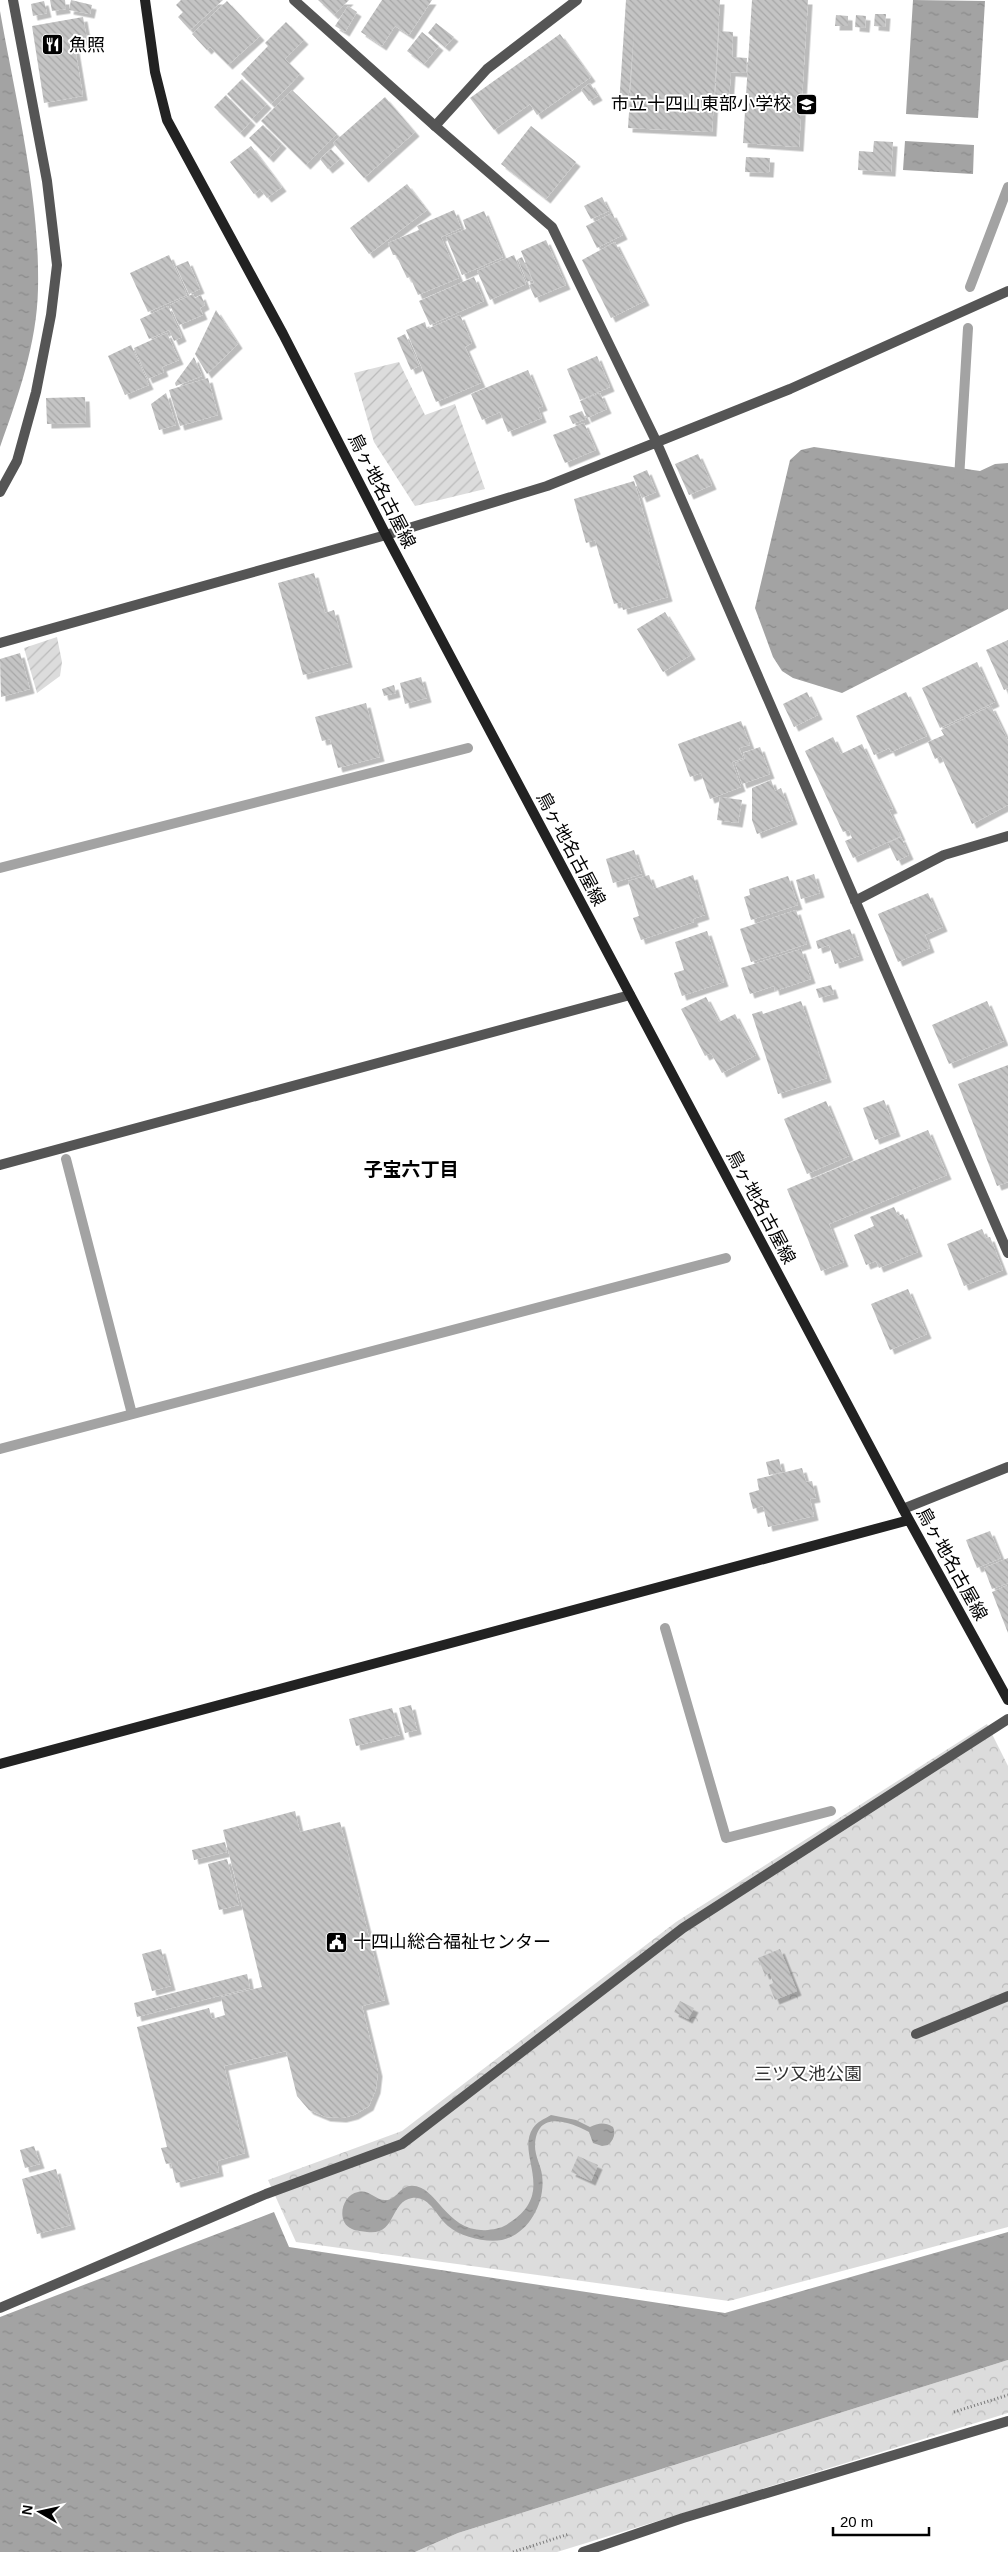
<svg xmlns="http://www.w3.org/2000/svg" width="1008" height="2552" viewBox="0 0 1008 2552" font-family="Helvetica,'Noto Sans JP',sans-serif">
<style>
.park{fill:url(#park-crowns)}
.garden{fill:url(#garden-furrows)}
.water{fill:url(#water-ripples)}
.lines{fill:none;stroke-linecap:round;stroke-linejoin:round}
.stream{stroke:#a3a3a3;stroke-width:10}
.building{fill:url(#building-back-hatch);filter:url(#shadow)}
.path{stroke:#777;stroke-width:3;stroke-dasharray:1 2.5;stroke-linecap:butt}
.lane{stroke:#555;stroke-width:10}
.street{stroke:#555;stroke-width:10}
.secondary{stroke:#222;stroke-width:10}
.labels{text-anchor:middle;stroke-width:4;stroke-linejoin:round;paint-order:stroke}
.poi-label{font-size:18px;fill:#000;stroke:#fff;text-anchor:start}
.street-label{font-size:18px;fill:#000;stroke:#fff}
.park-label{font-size:18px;fill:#333;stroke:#fff}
.neighbourhood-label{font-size:19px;font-weight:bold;fill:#000;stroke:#fff}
</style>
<defs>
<pattern id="park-crowns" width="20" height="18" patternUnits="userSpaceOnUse" patternTransform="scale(1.25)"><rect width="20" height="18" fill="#dcdcdc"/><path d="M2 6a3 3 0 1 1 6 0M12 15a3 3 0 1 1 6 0" fill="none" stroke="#bbb"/></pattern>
<pattern id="garden-furrows" width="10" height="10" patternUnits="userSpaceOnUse" patternTransform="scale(1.25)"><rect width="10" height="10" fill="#dcdcdc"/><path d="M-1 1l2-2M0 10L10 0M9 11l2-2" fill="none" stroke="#bbb"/></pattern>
<pattern id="water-ripples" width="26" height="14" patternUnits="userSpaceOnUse" patternTransform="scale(1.25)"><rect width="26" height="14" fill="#a3a3a3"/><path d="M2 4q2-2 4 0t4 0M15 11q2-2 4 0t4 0" fill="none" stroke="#8b8b8b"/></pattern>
<pattern id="building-back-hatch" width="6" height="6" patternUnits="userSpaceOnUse" patternTransform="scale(1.25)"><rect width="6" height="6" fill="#c4c4c4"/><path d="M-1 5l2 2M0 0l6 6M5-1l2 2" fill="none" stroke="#a7a7a7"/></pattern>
<filter id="shadow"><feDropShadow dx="4.5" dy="4.5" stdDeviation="0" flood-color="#0004"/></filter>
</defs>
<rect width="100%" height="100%" fill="#fff"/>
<path class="park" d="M 987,1724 L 1008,1766 L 1008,2227 L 729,2301 L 296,2242 L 268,2180 L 402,2131 L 676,1922 Z
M 1008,2360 L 1008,2413 L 557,2552 L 415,2552 L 458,2533 Z"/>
<path class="garden" d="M 399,362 L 425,415 L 455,404 L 485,489 L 415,506 L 374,442 L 354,373 Z
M 57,637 L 62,662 L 60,676 L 37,693 L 24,648 Z"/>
<path class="water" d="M 913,0 L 985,1 L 978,118 L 906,114 Z
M 0,11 C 16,102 40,196 38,289 C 37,343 18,397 0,447 Z
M 905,141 L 974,145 L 973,174 L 903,170 Z
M 814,447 L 980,471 L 995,464 L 1008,463 L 1008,609 L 842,693 L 793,678 L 782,671 L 773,657 L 755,608 L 790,460 L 801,450 Z
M 551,2115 L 576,2120 L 590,2127 C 599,2123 604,2122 613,2127 C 616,2133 614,2140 608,2145 L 602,2146 L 593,2143 L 589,2132 C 568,2121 536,2110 535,2146 C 535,2156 541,2166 542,2175 C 546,2202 529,2234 502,2240 C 486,2243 461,2237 448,2226 C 436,2216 430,2196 412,2198 C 389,2202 397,2236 367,2232 C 363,2231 356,2231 352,2229 C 336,2223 341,2195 358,2192 C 369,2189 375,2200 385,2200 C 396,2201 399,2187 410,2186 C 437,2183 445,2234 488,2230 C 495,2229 503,2228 509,2223 C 558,2192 515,2155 533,2128 C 537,2122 544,2119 551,2115 Z
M 274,2212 L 289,2247 L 725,2313 L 1008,2232 L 1008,2360 L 458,2533 L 415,2552 L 0,2552 L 0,2317 Z"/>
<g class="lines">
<path class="stream" d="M 970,287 L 1008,187
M 959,479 L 968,328
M 0,868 L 468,748
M 66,1159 L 132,1414
M 0,1449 L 726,1258
M 665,1628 L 726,1838 L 831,1811"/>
</g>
<path class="building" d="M 50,0 L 65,0 L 66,9 L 52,11 Z
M 71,0 L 92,5 L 90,14 L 69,10 Z
M 181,0 L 223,0 L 190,30 L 178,17 L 183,12 L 176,5 Z
M 318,0 L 349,0 L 334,15 Z
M 382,0 L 432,0 L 409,35 L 395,26 L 382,46 L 361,32 Z
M 626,0 L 720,0 L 712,132 L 628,128 L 634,33 L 628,105 L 619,105 Z
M 752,0 L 808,0 L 799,147 L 743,143 Z
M 44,1 L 47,13 L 33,16 L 31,4 Z
M 227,1 L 260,36 L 228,65 L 210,47 L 207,50 L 192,34 Z
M 348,6 L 357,12 L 345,32 L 335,26 Z
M 875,14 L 886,14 L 885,27 L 874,26 Z
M 836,15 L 848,16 L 848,26 L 835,26 Z
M 856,15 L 866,16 L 865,28 L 855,27 Z
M 83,17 L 87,40 L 74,42 L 83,96 L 44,103 L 32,26 Z
M 286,22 L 304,40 L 285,59 L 300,74 L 271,104 L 241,74 L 268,46 L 265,43 Z
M 436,23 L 454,37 L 445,47 L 428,33 Z
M 719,31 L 733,32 L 732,57 L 747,58 L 746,73 L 731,72 L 729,100 L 715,99 Z
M 422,32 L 439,46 L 424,64 L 407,51 Z
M 560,34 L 591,77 L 537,115 L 530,104 L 494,130 L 470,98 Z
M 242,79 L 267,104 L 252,119 L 227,94 Z
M 590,83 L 598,96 L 589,101 L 581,90 Z
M 292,90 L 337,134 L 306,165 L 261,121 Z
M 226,95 L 251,121 L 240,133 L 214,107 Z
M 385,97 L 415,132 L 364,178 L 333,143 Z
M 263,125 L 282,144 L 269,158 L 249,138 Z
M 531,126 L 576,162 L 546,199 L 501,164 Z
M 874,141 L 893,142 L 891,172 L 858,170 L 859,151 L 873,152 Z
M 251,146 L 282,187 L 267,198 L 260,189 L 254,194 L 230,162 Z
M 331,149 L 340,159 L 328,169 L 320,159 Z
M 746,157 L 770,158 L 769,173 L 745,172 Z
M 407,184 L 427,210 L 369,254 L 350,228 Z
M 602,197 L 609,211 L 591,219 L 584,206 Z
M 454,210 L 461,228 L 441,237 L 459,278 L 418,295 L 410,277 L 407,278 L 396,255 L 393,255 L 388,243 L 419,230 L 417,226 Z
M 484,211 L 503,257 L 462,275 L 446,237 L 466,229 L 463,220 Z
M 612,213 L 623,235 L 597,248 L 586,226 Z
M 546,240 L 566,285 L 535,298 L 529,285 L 534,283 L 521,251 Z
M 615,242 L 645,301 L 611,318 L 582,260 Z
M 169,255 L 187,295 L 148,312 L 130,273 Z
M 514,255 L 526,284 L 490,300 L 477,271 Z
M 522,257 L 532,280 L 527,282 L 518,259 Z
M 188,261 L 200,289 L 189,294 L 176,266 Z
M 474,277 L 484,301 L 430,325 L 419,301 Z
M 193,294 L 195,298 L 201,295 L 205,305 L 200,308 L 203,315 L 179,325 L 170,305 Z
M 168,306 L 182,337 L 174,341 L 169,330 L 149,339 L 140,319 Z
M 216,310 L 238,344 L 207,374 L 195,354 Z
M 460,315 L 472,343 L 465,347 L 481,383 L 436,402 L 406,330 L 425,322 L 427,329 Z
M 167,333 L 179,360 L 162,367 L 164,372 L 148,379 L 134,348 Z
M 405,334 L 419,366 L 411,370 L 397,338 Z
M 131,345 L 149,385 L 125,395 L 108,356 Z
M 597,356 L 610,387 L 580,400 L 567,369 Z
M 194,357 L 202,376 L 176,386 L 175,383 Z
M 528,370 L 543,406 L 538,408 L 542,418 L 508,432 L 500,412 L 482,420 L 471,394 Z
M 208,378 L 218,415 L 180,426 L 169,390 Z
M 166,393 L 176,425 L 159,430 L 151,404 Z
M 600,393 L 607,409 L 587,418 L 580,401 Z
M 85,397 L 86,423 L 47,424 L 46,398 Z
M 582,411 L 586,419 L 573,424 L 569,416 Z
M 584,423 L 596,450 L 565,463 L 553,435 Z
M 698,454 L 712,485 L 689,495 L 675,464 Z
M 647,470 L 656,492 L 642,498 L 633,476 Z
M 634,481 L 668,597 L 623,610 L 621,602 L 614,604 L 595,540 L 586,543 L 574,499 Z
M 314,573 L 325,613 L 334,610 L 348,663 L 303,675 L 278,583 Z
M 665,612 L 691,655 L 663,672 L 637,629 Z
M 1008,640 L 1008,688 L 1004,690 L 986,650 Z
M 20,653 L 30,689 L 1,697 L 0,659 Z
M 977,662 L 995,702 L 940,728 L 922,688 Z
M 421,677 L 427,698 L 405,704 L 400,683 Z
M 394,685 L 396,693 L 384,696 L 382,689 Z
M 807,692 L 818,715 L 794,727 L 783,704 Z
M 906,692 L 927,736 L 891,752 L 889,748 L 874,755 L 856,716 Z
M 366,703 L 380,757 L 338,768 L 330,739 L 322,741 L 315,717 Z
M 991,706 L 1008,741 L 1008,805 L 972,824 L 941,756 L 935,759 L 928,742 L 944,735 L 941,730 Z
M 741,721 L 750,745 L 739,748 L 743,758 L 732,762 L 741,787 L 710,799 L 701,773 L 690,777 L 678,744 Z
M 833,737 L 841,754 L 862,744 L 893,809 L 889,810 L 901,836 L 853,858 L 845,841 L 852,838 L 849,830 L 843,832 L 805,751 Z
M 760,747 L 770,774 L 742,784 L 735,763 L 745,759 L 743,753 Z
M 771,780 L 775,791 L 781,788 L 793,820 L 757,834 L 752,820 L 752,788 Z
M 720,797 L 742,800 L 738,823 L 717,820 Z
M 901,837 L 909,855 L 897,861 L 888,843 Z
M 634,850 L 642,874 L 613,883 L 606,859 Z
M 814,874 L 820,893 L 801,899 L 796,880 Z
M 649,875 L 654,889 L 693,875 L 705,915 L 693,919 L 694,922 L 641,940 L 633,918 L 639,916 L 628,881 Z
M 788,876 L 798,905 L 751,920 L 744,897 L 750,895 L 749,889 Z
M 928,893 L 943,927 L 925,935 L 930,948 L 898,962 L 878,914 Z
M 796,910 L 807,944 L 751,962 L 740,929 Z
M 850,929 L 859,956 L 835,964 L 829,945 L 818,949 L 816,941 Z
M 707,931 L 724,982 L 682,996 L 674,973 L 684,970 L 675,942 Z
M 801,949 L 811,979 L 775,991 L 774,986 L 750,994 L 741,968 Z
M 831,985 L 834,994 L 819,998 L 816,989 Z
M 706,997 L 719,1022 L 735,1014 L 756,1055 L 722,1073 L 711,1053 L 705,1056 L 681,1009 Z
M 801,1001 L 827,1078 L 778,1094 L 752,1014 L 762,1011 L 763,1014 Z
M 987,1001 L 1004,1041 L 949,1064 L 932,1025 Z
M 1008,1065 L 1008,1182 L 997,1186 L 958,1084 Z
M 884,1100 L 896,1132 L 875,1140 L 863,1108 Z
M 826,1101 L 849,1156 L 807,1174 L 784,1119 Z
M 928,1130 L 947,1175 L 829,1224 L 844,1262 L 821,1271 L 787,1189 Z
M 894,1207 L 898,1216 L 903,1214 L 918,1252 L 879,1268 L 876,1261 L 866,1265 L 854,1235 L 874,1226 L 870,1217 Z
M 982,1229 L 986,1238 L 990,1237 L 1003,1270 L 964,1286 L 947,1244 Z
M 908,1289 L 927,1334 L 890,1350 L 871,1304 Z
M 779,1459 L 782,1472 L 769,1475 L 766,1462 Z
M 802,1468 L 806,1482 L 812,1481 L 816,1498 L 810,1499 L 814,1516 L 768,1527 L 763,1506 L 753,1509 L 749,1493 L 759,1490 L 757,1479 Z
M 990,1531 L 1001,1558 L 977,1568 L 966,1540 Z
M 1008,1558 L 1008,1583 L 992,1589 L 984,1568 Z
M 1008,1585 L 1008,1633 L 992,1592 Z
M 411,1705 L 417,1730 L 405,1733 L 399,1708 Z
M 392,1708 L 400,1735 L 356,1746 L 349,1719 Z
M 295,1811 L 300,1832 L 340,1822 L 385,2000 L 362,2006 L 378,2072 L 376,2089 L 369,2106 L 354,2115 L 342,2118 L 326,2117 L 309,2110 L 297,2096 L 286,2051 L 224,2066 L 245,2153 L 217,2161 L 219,2172 L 176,2183 L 171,2163 L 166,2164 L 161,2148 L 167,2147 L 137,2027 L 209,2008 L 212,2019 L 225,2015 L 221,1997 L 262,1987 L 223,1830 Z
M 225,1842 L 227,1852 L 194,1860 L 192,1850 Z
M 227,1859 L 239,1905 L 219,1910 L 208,1864 Z
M 161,1949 L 171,1986 L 152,1991 L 142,1954 Z
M 780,1949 L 797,1991 L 775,2000 L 769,1985 L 773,1983 L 770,1973 L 765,1975 L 758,1958 Z
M 247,1974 L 250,1988 L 137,2017 L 134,2003 Z
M 680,2001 L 694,2008 L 688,2019 L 674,2012 Z
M 34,2146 L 40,2164 L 25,2168 L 20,2150 Z
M 578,2156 L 598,2165 L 591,2181 L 571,2172 Z
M 56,2169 L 71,2225 L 37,2234 L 22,2179 Z"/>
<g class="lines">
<path class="path" d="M 954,2412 L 1008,2395
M 513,2552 L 569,2534"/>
<path class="lane" d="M 435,126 L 487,69 L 577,0
M 916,2034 L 1008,1996"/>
<path class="street" d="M 294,0 L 435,126 L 552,227 L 656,441 L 1008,1253
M 0,492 L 17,461 L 36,392 L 51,315 L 57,265 L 47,181 L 13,0
M 0,643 L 386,535 L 547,486 L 790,389 L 1008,291
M 855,901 L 944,855 L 1008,836
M 0,1165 L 630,995
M 903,1509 L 1008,1467
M 0,2308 L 266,2194 L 402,2144 L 683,1928 L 1008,1719
M 583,2552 L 683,2518 L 1008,2421"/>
<path class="secondary" d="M 145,0 L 155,72 L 167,120 L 283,334 L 386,535 L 903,1509 L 1008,1700
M 0,1764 L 909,1520"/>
</g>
<defs>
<symbol id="restaurant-square" viewBox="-11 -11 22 22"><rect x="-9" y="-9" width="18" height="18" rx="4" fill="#000" stroke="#fff"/><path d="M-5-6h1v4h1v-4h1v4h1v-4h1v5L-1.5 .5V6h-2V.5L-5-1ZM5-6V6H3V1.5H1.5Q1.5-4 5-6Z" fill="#fff"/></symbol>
<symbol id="school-square" viewBox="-11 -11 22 22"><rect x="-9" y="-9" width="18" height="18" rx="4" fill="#000" stroke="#fff"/><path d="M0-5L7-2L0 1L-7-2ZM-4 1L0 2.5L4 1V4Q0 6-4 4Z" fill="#fff"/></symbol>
<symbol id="civic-square" viewBox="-11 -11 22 22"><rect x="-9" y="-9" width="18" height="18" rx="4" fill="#000" stroke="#fff"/><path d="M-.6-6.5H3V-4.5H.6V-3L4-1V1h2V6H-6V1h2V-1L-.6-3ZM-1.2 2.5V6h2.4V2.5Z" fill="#fff"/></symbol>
</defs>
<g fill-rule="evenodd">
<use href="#restaurant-square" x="40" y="32" width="25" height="25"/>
<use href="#school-square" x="794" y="92" width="25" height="25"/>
<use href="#civic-square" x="324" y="1930" width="25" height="25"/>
</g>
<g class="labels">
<g class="poi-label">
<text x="69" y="51">魚照</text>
<text x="791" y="110" text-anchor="end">市立十四山東部小学校</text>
<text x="353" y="1948">十四山総合福祉センター</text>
</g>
<g class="street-label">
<text transform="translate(382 491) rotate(63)" y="6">鳥ヶ地名古屋線</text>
<text transform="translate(571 849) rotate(62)" y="6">鳥ヶ地名古屋線</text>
<text transform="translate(761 1207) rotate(62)" y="6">鳥ヶ地名古屋線</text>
<text transform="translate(952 1564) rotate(61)" y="6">鳥ヶ地名古屋線</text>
</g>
<g class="park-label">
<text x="808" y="2080">三ツ又池公園</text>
</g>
<g class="neighbourhood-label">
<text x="411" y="1176">子宝六丁目</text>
</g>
</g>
<g transform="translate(40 2512) rotate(279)" stroke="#ffffff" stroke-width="4" paint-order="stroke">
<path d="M0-4L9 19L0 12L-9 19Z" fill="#000000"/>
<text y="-8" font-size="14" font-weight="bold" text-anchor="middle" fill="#000000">N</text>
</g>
<path d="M833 2527v8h96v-8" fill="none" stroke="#000000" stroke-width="2.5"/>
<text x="840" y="2527" font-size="15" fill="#000000" stroke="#ffffff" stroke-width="4" paint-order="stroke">20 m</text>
</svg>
